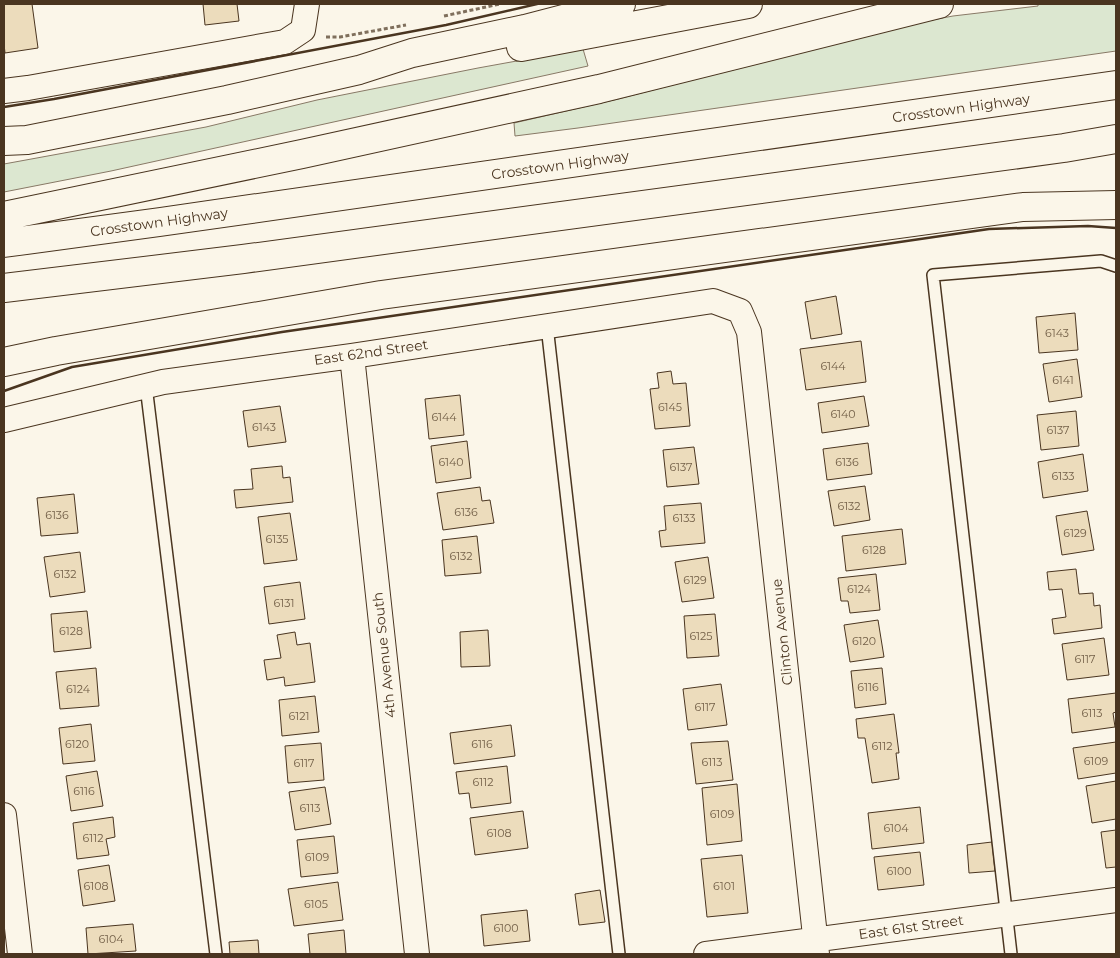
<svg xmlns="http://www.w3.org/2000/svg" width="1120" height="958" viewBox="0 0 1120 958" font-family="Montserrat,sans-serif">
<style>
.green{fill:#dce7d0;stroke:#887966}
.building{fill:#ecdcbc;stroke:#4a3520}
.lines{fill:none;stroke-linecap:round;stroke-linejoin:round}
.lane-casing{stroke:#4a3520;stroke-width:14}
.street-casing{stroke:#4a3520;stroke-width:26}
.highway-casing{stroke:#4a3520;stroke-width:30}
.path{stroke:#7f6f5c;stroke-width:3;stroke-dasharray:4 2.5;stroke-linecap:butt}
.lane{stroke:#fbf6e9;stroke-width:11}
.street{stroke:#fbf6e9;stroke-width:24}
.highway{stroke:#fbf6e9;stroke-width:28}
.wall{stroke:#4a3520;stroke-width:2.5}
.labels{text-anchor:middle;stroke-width:4;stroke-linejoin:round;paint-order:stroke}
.number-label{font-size:11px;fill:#725f47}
.street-label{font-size:14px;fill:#4a3520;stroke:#fbf6e9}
</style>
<rect width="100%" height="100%" fill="#fbf6e9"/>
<path class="green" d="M 1038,4 L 1116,4 L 1116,51 L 578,128 L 515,136 L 514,123 L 618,99 L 900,26 L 953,16 L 1038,6 Z
M 583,49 L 588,66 L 111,171 L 4,192 L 4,164 L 206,127 L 317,100 L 478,68 Z"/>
<path class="building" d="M 4,4 L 32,4 L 38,48 L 5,53 L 4,44 Z
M 203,4 L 237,4 L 239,21 L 205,25 Z
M 836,296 L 842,334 L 811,339 L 805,302 Z
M 1075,313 L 1078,350 L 1039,353 L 1036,317 Z
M 861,341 L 866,382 L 806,390 L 800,349 Z
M 1077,359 L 1082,397 L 1049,402 L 1043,364 Z
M 671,371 L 673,384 L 686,383 L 690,426 L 655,429 L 650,389 L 659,388 L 657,373 Z
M 460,395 L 464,435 L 429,439 L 425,399 Z
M 864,396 L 869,426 L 822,433 L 818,403 Z
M 280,406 L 286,442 L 248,447 L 243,411 Z
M 1076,411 L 1079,446 L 1041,450 L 1037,415 Z
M 467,441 L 471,478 L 436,483 L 431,446 Z
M 868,443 L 872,474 L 827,480 L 823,449 Z
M 694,447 L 699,484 L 667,487 L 663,450 Z
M 1083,454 L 1088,491 L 1043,498 L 1038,462 Z
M 282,466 L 283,478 L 290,477 L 293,502 L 236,508 L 234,490 L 253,489 L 251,469 Z
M 865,486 L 870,520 L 834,526 L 828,491 Z
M 480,487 L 482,501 L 490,500 L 494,523 L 443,530 L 437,493 Z
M 74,494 L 78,533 L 41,536 L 37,498 Z
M 701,503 L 705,543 L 661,547 L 659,531 L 666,530 L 664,506 Z
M 1087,511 L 1094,550 L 1062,555 L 1056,516 Z
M 290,513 L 297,560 L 264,564 L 258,517 Z
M 902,529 L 906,564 L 846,571 L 842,536 Z
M 477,536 L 481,573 L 445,576 L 442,540 Z
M 80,552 L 85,592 L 50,597 L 44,557 Z
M 708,557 L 714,598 L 682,602 L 675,562 Z
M 1076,569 L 1079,594 L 1093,593 L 1094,606 L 1100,605 L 1102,628 L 1054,634 L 1052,619 L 1066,617 L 1062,589 L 1049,590 L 1047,572 Z
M 876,574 L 880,610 L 850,613 L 848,601 L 841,601 L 838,578 Z
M 300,582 L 305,619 L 269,624 L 264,587 Z
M 87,611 L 91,648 L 54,652 L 51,614 Z
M 715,614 L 719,656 L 687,658 L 684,616 Z
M 878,620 L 884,657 L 850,662 L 844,625 Z
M 488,630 L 490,666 L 461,667 L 460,632 Z
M 295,632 L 297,645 L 310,643 L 315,682 L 285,686 L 284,677 L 267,680 L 264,660 L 281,658 L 277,635 Z
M 1104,638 L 1109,675 L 1067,680 L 1062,644 Z
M 96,668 L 99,706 L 60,709 L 56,672 Z
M 882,668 L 886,704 L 855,708 L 851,671 Z
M 721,684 L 727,725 L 688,730 L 683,689 Z
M 1116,693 L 1116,712 L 1113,713 L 1115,727 L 1072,733 L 1068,699 Z
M 315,696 L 319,732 L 282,736 L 279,700 Z
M 894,714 L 899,753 L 896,753 L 899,779 L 872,783 L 865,738 L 858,738 L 856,719 Z
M 91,724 L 95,761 L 63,764 L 59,728 Z
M 511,725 L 515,756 L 454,764 L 450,733 Z
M 728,741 L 733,780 L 696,784 L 691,743 Z
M 1116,742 L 1116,773 L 1078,779 L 1073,748 Z
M 321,743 L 324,780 L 288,783 L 285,746 Z
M 507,766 L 511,803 L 471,808 L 469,793 L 459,794 L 456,772 Z
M 97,771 L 103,806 L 71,811 L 66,776 Z
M 1116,781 L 1116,819 L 1092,823 L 1086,786 Z
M 737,784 L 742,841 L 707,845 L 702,788 Z
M 325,787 L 331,824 L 295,830 L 289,792 Z
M 920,807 L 924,843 L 872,849 L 868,813 Z
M 523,811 L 528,848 L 475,855 L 470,818 Z
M 113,817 L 115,837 L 106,839 L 109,855 L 77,859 L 73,823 Z
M 1116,830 L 1116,867 L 1106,868 L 1101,832 Z
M 334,836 L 338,873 L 301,877 L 297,840 Z
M 992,842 L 995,871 L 969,873 L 967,845 Z
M 920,852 L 924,885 L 878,890 L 874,857 Z
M 742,855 L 748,913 L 707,917 L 701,859 Z
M 109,865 L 115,901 L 83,906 L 78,870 Z
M 338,882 L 343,920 L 294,926 L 288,889 Z
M 600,890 L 605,922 L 579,925 L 575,894 Z
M 527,910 L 530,941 L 484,946 L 481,915 Z
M 133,924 L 136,951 L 88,954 L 86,928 Z
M 344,930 L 346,954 L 310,954 L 308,934 Z
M 258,940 L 259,954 L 230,954 L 229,942 Z"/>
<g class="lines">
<defs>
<path id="lane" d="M 547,326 L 619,954
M 146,386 L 216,954
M 1011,954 L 933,275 L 1101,261 L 1116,266"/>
<path id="street" d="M 4,91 L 28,88 L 285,42 L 303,30 L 307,4
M 352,356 L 417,954
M 4,420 L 163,382 L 352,356 L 713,301 L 740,311 L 749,332 L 817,954
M 4,815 L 20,954
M 706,954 L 1116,900"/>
<path id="highway" d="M 521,47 L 748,4
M 4,141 L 27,140 L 227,100 L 359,70 L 412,53 L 525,29 L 621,4
M 4,216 L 302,154 L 599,89 L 939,4
M 4,243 L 160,222 L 1116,85
M 4,288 L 243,259 L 1064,148 L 1116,139
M 4,362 L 56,351 L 381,295 L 1023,207 L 1116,205"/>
</defs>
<use href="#lane" class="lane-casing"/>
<use href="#street" class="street-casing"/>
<use href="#highway" class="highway-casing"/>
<path class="path" d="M 444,16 L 500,4
M 326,37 L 340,37 L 406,25"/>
<use href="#lane" class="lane"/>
<use href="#street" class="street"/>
<use href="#highway" class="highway"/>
<path class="wall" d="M 4,107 L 54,99 L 446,25 L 537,4
M 4,391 L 72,367 L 282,332 L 989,229 L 1088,226 L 1116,228"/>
</g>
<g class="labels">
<g class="number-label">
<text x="1057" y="337">6143</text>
<text x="833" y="370">6144</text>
<text x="1063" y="384">6141</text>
<text x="670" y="411">6145</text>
<text x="843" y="418">6140</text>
<text x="444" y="421">6144</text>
<text x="264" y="431">6143</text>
<text x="1058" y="434">6137</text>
<text x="451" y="466">6140</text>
<text x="847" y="466">6136</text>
<text x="681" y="471">6137</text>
<text x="1063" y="480">6133</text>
<text x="849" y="510">6132</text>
<text x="466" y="516">6136</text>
<text x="57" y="519">6136</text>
<text x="684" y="522">6133</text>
<text x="1075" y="537">6129</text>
<text x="277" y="543">6135</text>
<text x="874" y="554">6128</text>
<text x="461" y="560">6132</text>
<text x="65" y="578">6132</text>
<text x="695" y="584">6129</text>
<text x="859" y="593">6124</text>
<text x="284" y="607">6131</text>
<text x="71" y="635">6128</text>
<text x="701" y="640">6125</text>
<text x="864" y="645">6120</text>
<text x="1085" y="663">6117</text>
<text x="868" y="691">6116</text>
<text x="78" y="693">6124</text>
<text x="705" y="711">6117</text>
<text x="1092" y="717">6113</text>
<text x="299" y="720">6121</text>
<text x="77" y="748">6120</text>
<text x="482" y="748">6116</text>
<text x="882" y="750">6112</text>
<text x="1096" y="765">6109</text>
<text x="712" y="766">6113</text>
<text x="304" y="767">6117</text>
<text x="483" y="786">6112</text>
<text x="84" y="795">6116</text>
<text x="310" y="812">6113</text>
<text x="722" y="818">6109</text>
<text x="896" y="832">6104</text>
<text x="499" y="837">6108</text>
<text x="93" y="842">6112</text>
<text x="317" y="861">6109</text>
<text x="899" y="875">6100</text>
<text x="96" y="890">6108</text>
<text x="724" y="890">6101</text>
<text x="316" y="908">6105</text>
<text x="506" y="932">6100</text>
<text x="111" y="943">6104</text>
</g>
<g class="street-label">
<text transform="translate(961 108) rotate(-8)" y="5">Crosstown Highway</text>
<text transform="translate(560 165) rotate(-8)" y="5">Crosstown Highway</text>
<text transform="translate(159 222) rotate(-8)" y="5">Crosstown Highway</text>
<text transform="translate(371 352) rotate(-8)" y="5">East 62nd Street</text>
<text transform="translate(782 632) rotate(-96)" y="5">Clinton Avenue</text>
<text transform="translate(384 655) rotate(-96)" y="5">4th Avenue South</text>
<text transform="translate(911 927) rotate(-8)" y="5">East 61st Street</text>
</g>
</g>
<rect width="1120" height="958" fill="none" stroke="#4a3520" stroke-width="10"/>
</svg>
